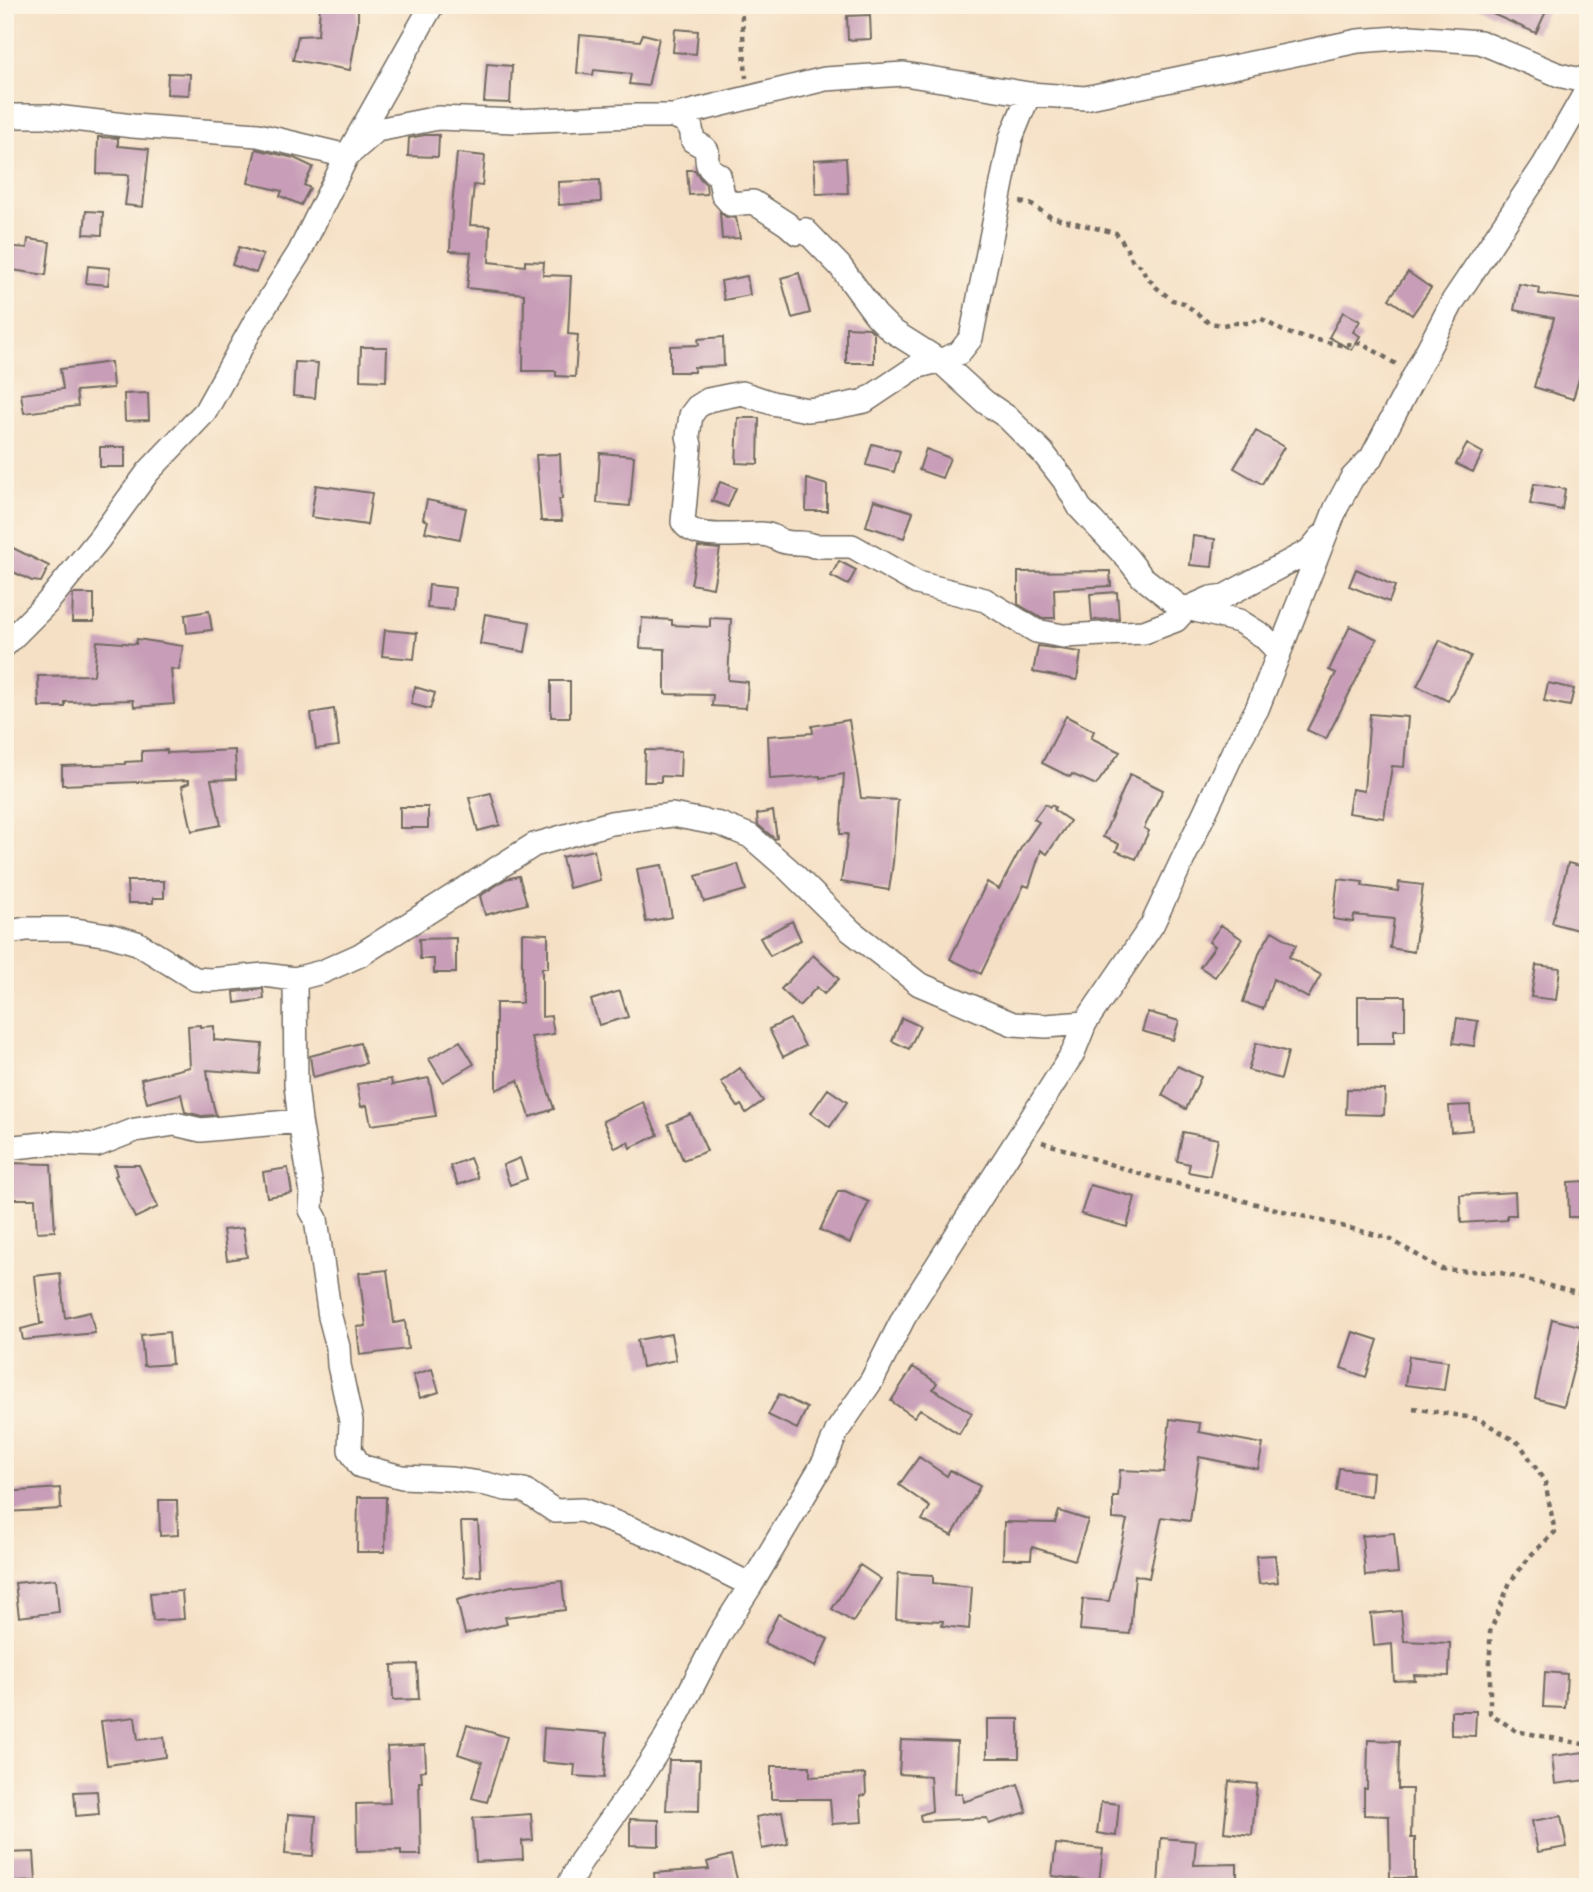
<svg xmlns="http://www.w3.org/2000/svg" width="1593" height="1892" viewBox="0 0 1593 1892" font-family="Dekko,sans-serif">
<style>
.building{fill:#c79db7}
.lines{fill:none;stroke-linecap:round;stroke-linejoin:round}
.minor-casing{stroke:#726a61;stroke-width:26}
.path{stroke:#726a61;stroke-width:4.5;stroke-dasharray:5 5;stroke-linecap:butt}
.minor{stroke:#fff;stroke-width:23}
</style>
<rect width="100%" height="100%" fill="#fcf5e5"/>
<filter id="ink" filterUnits="userSpaceOnUse"><feTurbulence type="fractalNoise" baseFrequency=".0143" numOctaves="2"/><feDisplacementMap in="SourceGraphic" scale="14" xChannelSelector="R" yChannelSelector="G"/><feConvolveMatrix kernelMatrix="1 2 1 2 8 2 1 2 1" color-interpolation-filters="sRGB"/></filter>
<filter id="wash" filterUnits="userSpaceOnUse"><feTurbulence type="fractalNoise" baseFrequency=".00686" numOctaves="4" result="noise"/><feDisplacementMap in="SourceGraphic" scale="28" xChannelSelector="R" yChannelSelector="G"/><feGaussianBlur stdDeviation="1.57" result="paint"/><feColorMatrix in="noise" values="0 0 0 0 0 0 0 0 0 0 0 0 0 0 0 0 0 1.4 0 .05"/><feComposite in="paint" operator="in"/></filter>
<g filter="url(#wash)">
<rect width="100%" height="100%" fill="#f5e0c5"/>
<g id="blocks">
<path class="building" d="M 320,5 L 358,5 L 358,25 L 350,70 L 293,60 L 298,36 L 318,35 Z
M 1472,5 L 1549,5 L 1536,33 Z
M 870,15 L 871,39 L 848,40 L 847,16 Z
M 675,29 L 698,31 L 696,54 L 673,52 Z
M 643,34 L 659,38 L 648,86 L 629,84 L 631,74 L 594,70 L 593,75 L 577,73 L 580,35 L 640,41 Z
M 487,64 L 512,66 L 510,103 L 484,102 Z
M 168,73 L 190,74 L 189,95 L 167,94 Z
M 425,135 L 439,135 L 438,157 L 408,156 L 409,138 Z
M 98,137 L 118,138 L 118,146 L 149,149 L 143,207 L 125,205 L 129,175 L 97,174 Z
M 256,149 L 294,158 L 313,167 L 304,185 L 310,188 L 301,205 L 280,196 L 282,191 L 248,183 Z
M 457,153 L 485,156 L 482,186 L 474,185 L 470,225 L 490,226 L 489,262 L 525,266 L 525,261 L 544,262 L 543,275 L 571,276 L 568,334 L 578,335 L 575,377 L 556,376 L 556,371 L 523,371 L 524,294 L 467,288 L 471,252 L 450,251 L 452,207 Z
M 846,158 L 848,193 L 816,194 L 814,160 Z
M 687,170 L 695,170 L 700,178 L 706,184 L 707,194 L 689,195 Z
M 600,180 L 601,202 L 559,205 L 558,182 Z
M 86,211 L 103,212 L 102,235 L 84,234 Z
M 720,212 L 726,217 L 736,218 L 740,238 L 722,239 Z
M 28,239 L 50,242 L 46,275 L 5,269 L 5,246 L 27,248 Z
M 239,247 L 263,255 L 256,273 L 232,265 Z
M 88,266 L 110,268 L 108,285 L 86,283 Z
M 1408,272 L 1431,288 L 1412,315 L 1389,299 Z
M 799,273 L 810,313 L 792,318 L 781,278 Z
M 747,276 L 750,295 L 724,300 L 721,281 Z
M 1519,284 L 1540,288 L 1539,294 L 1587,300 L 1580,354 L 1586,355 L 1573,399 L 1534,387 L 1554,318 L 1514,310 Z
M 1343,312 L 1360,321 L 1353,332 L 1360,336 L 1352,350 L 1329,337 Z
M 846,327 L 869,328 L 874,333 L 874,363 L 846,363 Z
M 723,337 L 724,366 L 694,367 L 694,372 L 670,372 L 670,346 L 699,345 L 698,339 Z
M 361,347 L 387,347 L 386,381 L 360,380 Z
M 111,362 L 113,388 L 76,391 L 78,406 L 24,413 L 21,394 L 63,389 L 60,369 Z
M 295,362 L 318,363 L 315,398 L 293,396 Z
M 148,393 L 149,420 L 125,421 L 124,394 Z
M 738,418 L 759,418 L 758,464 L 736,463 Z
M 1256,431 L 1284,447 L 1262,484 L 1234,468 Z
M 872,444 L 900,451 L 894,472 L 866,465 Z
M 1467,444 L 1483,453 L 1473,472 L 1456,464 Z
M 100,447 L 125,447 L 125,467 L 100,467 Z
M 926,449 L 950,458 L 942,478 L 919,470 Z
M 600,453 L 634,456 L 630,506 L 597,503 Z
M 560,454 L 562,499 L 559,499 L 562,521 L 541,521 L 536,455 Z
M 807,479 L 827,485 L 827,511 L 806,511 Z
M 720,482 L 736,488 L 728,507 L 712,501 Z
M 1534,484 L 1565,489 L 1562,510 L 1530,504 Z
M 316,485 L 372,493 L 367,525 L 311,517 Z
M 427,500 L 466,508 L 460,539 L 425,532 L 428,521 L 423,519 Z
M 874,500 L 913,512 L 904,538 L 866,526 Z
M 1193,536 L 1215,539 L 1212,567 L 1190,565 Z
M 698,547 L 720,549 L 713,588 L 691,584 Z
M 13,548 L 49,566 L 41,582 L 32,581 L 5,568 L 5,563 Z
M 839,561 L 856,570 L 848,585 L 831,576 Z
M 1356,569 L 1395,586 L 1389,602 L 1349,586 Z
M 1110,571 L 1111,586 L 1054,589 L 1055,618 L 1041,618 L 1018,604 L 1018,572 Z
M 429,585 L 455,588 L 453,610 L 427,608 Z
M 1117,592 L 1119,619 L 1092,620 L 1090,594 Z
M 73,594 L 94,594 L 94,622 L 72,622 Z
M 209,611 L 212,630 L 187,633 L 185,615 Z
M 485,614 L 530,622 L 525,652 L 480,644 Z
M 642,618 L 672,620 L 672,625 L 710,627 L 710,618 L 731,619 L 728,680 L 748,682 L 746,708 L 712,706 L 713,695 L 665,694 L 665,649 L 640,648 Z
M 1350,626 L 1377,639 L 1326,739 L 1307,730 L 1336,673 L 1329,670 Z
M 385,630 L 417,633 L 414,659 L 382,656 Z
M 137,639 L 183,646 L 179,670 L 171,669 L 174,704 L 134,707 L 133,700 L 65,702 L 65,707 L 39,707 L 38,676 L 94,675 L 97,641 L 136,644 Z
M 1440,640 L 1471,656 L 1448,701 L 1417,686 Z
M 1038,646 L 1081,652 L 1077,680 L 1033,672 Z
M 551,681 L 570,681 L 570,717 L 551,717 Z
M 1548,683 L 1574,689 L 1570,706 L 1544,701 Z
M 415,687 L 435,693 L 430,709 L 411,704 Z
M 334,709 L 339,746 L 316,749 L 311,713 Z
M 1370,714 L 1408,717 L 1404,767 L 1392,766 L 1384,818 L 1348,813 L 1352,789 L 1364,791 Z
M 1066,716 L 1094,731 L 1091,738 L 1120,752 L 1096,785 L 1072,774 L 1070,777 L 1042,763 Z
M 849,720 L 861,798 L 898,800 L 893,863 L 889,890 L 841,882 L 848,834 L 840,834 L 844,774 L 820,778 L 820,776 L 770,779 L 768,736 L 813,733 L 812,726 Z
M 167,750 L 167,753 L 235,750 L 236,779 L 211,780 L 221,825 L 192,831 L 182,786 L 189,783 L 189,780 L 62,785 L 62,766 L 125,764 L 125,762 L 142,761 L 142,751 Z
M 645,750 L 681,751 L 680,777 L 661,776 L 661,782 L 644,782 Z
M 1130,774 L 1163,790 L 1144,828 L 1149,831 L 1136,859 L 1116,851 L 1119,844 L 1103,837 Z
M 491,793 L 500,825 L 478,831 L 469,798 Z
M 1045,804 L 1050,807 L 1051,805 L 1055,807 L 1054,810 L 1070,821 L 1047,854 L 1041,850 L 1029,887 L 1024,885 L 981,974 L 950,959 L 987,882 L 999,889 L 1021,848 L 1039,822 L 1034,819 Z
M 400,807 L 428,807 L 428,828 L 400,828 Z
M 773,811 L 777,838 L 775,839 L 758,825 L 757,814 Z
M 594,850 L 600,880 L 569,888 L 562,857 Z
M 1568,863 L 1588,868 L 1588,933 L 1552,923 Z
M 738,864 L 746,890 L 704,902 L 696,876 Z
M 662,865 L 672,917 L 646,922 L 637,869 Z
M 519,876 L 527,904 L 485,915 L 480,896 L 506,879 Z
M 1338,879 L 1363,882 L 1362,886 L 1398,891 L 1399,882 L 1423,885 L 1414,952 L 1390,948 L 1394,919 L 1354,915 L 1353,922 L 1333,919 Z
M 127,881 L 164,881 L 164,898 L 153,898 L 153,903 L 128,903 Z
M 792,921 L 801,940 L 770,956 L 760,938 Z
M 1221,925 L 1242,939 L 1215,977 L 1200,967 L 1215,946 L 1209,942 Z
M 1272,931 L 1296,945 L 1289,957 L 1321,975 L 1308,998 L 1273,979 L 1263,1009 L 1243,1002 L 1260,951 Z
M 522,933 L 548,934 L 548,968 L 542,968 L 542,1017 L 551,1016 L 554,1034 L 531,1037 L 554,1109 L 530,1117 L 518,1080 L 496,1090 L 496,1003 L 522,1003 Z
M 456,938 L 456,973 L 434,973 L 434,959 L 420,959 L 419,939 Z
M 813,955 L 839,979 L 824,994 L 817,987 L 799,1006 L 781,989 Z
M 1536,965 L 1560,968 L 1556,1000 L 1531,997 Z
M 263,989 L 264,999 L 235,1003 L 234,992 Z
M 620,991 L 628,1017 L 599,1025 L 591,1000 Z
M 1358,996 L 1405,996 L 1405,1030 L 1394,1030 L 1394,1043 L 1358,1043 Z
M 1148,1012 L 1179,1021 L 1173,1040 L 1142,1031 Z
M 902,1018 L 920,1026 L 909,1049 L 892,1041 Z
M 1457,1018 L 1478,1021 L 1474,1046 L 1453,1043 Z
M 790,1019 L 805,1046 L 783,1057 L 769,1029 Z
M 200,1025 L 200,1027 L 214,1026 L 214,1040 L 262,1044 L 259,1074 L 207,1070 L 210,1092 L 216,1115 L 202,1116 L 185,1112 L 181,1094 L 147,1103 L 141,1079 L 190,1067 L 188,1026 Z
M 460,1041 L 474,1064 L 443,1082 L 429,1059 Z
M 360,1043 L 366,1063 L 313,1077 L 310,1056 Z
M 1256,1043 L 1288,1052 L 1281,1079 L 1248,1070 Z
M 1177,1066 L 1201,1077 L 1186,1109 L 1162,1095 Z
M 740,1068 L 763,1101 L 746,1113 L 741,1105 L 738,1107 L 721,1082 Z
M 429,1078 L 436,1116 L 371,1125 L 367,1105 L 361,1107 L 357,1084 L 391,1079 L 392,1085 Z
M 828,1089 L 847,1102 L 830,1127 L 811,1113 Z
M 1347,1089 L 1385,1090 L 1384,1115 L 1346,1114 Z
M 643,1102 L 658,1135 L 630,1148 L 628,1142 L 615,1148 L 603,1121 Z
M 1470,1105 L 1472,1130 L 1451,1132 L 1449,1106 Z
M 691,1114 L 707,1151 L 683,1160 L 668,1124 Z
M 1183,1132 L 1218,1139 L 1210,1176 L 1188,1172 L 1190,1164 L 1177,1161 Z
M 470,1158 L 478,1178 L 458,1185 L 450,1166 Z
M 520,1158 L 527,1179 L 510,1185 L 503,1165 Z
M 5,1163 L 51,1164 L 55,1231 L 37,1232 L 35,1199 L 5,1199 Z
M 114,1165 L 139,1165 L 158,1207 L 135,1218 L 115,1176 L 117,1175 Z
M 288,1168 L 292,1193 L 267,1197 L 263,1172 Z
M 1588,1181 L 1588,1217 L 1569,1217 L 1568,1182 Z
M 1090,1185 L 1135,1197 L 1127,1227 L 1081,1214 Z
M 838,1191 L 845,1191 L 869,1202 L 850,1243 L 820,1230 Z
M 1515,1192 L 1516,1215 L 1507,1215 L 1507,1220 L 1461,1223 L 1460,1195 Z
M 243,1228 L 247,1257 L 227,1260 L 223,1230 Z
M 387,1270 L 394,1323 L 405,1321 L 408,1349 L 360,1355 L 357,1327 L 366,1326 L 359,1273 Z
M 60,1273 L 65,1318 L 90,1312 L 95,1333 L 23,1340 L 21,1329 L 44,1323 L 40,1323 L 35,1276 Z
M 1552,1319 L 1584,1327 L 1564,1406 L 1535,1398 Z
M 169,1332 L 172,1364 L 144,1366 L 141,1335 Z
M 1353,1332 L 1378,1340 L 1366,1377 L 1341,1368 Z
M 671,1334 L 676,1360 L 642,1367 L 637,1340 Z
M 1409,1356 L 1448,1361 L 1444,1390 L 1405,1385 Z
M 913,1367 L 937,1383 L 933,1389 L 972,1413 L 959,1434 L 920,1409 L 914,1417 L 891,1401 Z
M 432,1369 L 439,1392 L 420,1398 L 413,1375 Z
M 779,1394 L 807,1408 L 797,1429 L 768,1415 Z
M 1170,1419 L 1200,1423 L 1199,1432 L 1263,1444 L 1258,1469 L 1199,1457 L 1190,1521 L 1162,1517 L 1149,1578 L 1135,1575 L 1130,1634 L 1080,1630 L 1083,1599 L 1109,1601 L 1127,1520 L 1113,1519 L 1113,1497 L 1118,1497 L 1120,1470 L 1164,1472 Z
M 919,1457 L 947,1476 L 950,1470 L 980,1486 L 952,1536 L 922,1520 L 930,1507 L 899,1485 Z
M 1339,1468 L 1373,1472 L 1371,1496 L 1336,1491 Z
M 60,1488 L 61,1509 L 5,1512 L 5,1492 Z
M 358,1497 L 386,1497 L 385,1552 L 357,1552 Z
M 159,1500 L 177,1500 L 178,1535 L 160,1536 Z
M 1059,1511 L 1088,1520 L 1075,1560 L 1032,1547 L 1031,1559 L 1003,1559 L 1004,1522 L 1055,1523 Z
M 461,1522 L 478,1522 L 481,1576 L 464,1577 Z
M 1394,1533 L 1398,1573 L 1365,1576 L 1362,1536 Z
M 1275,1555 L 1278,1582 L 1259,1584 L 1256,1556 Z
M 860,1565 L 881,1579 L 853,1622 L 832,1609 Z
M 898,1573 L 933,1575 L 933,1583 L 972,1587 L 969,1629 L 942,1626 L 943,1621 L 896,1619 Z
M 56,1579 L 59,1612 L 19,1617 L 15,1583 Z
M 562,1581 L 565,1610 L 505,1617 L 507,1624 L 465,1634 L 457,1600 L 511,1586 Z
M 182,1591 L 184,1619 L 153,1621 L 150,1593 Z
M 1401,1611 L 1404,1641 L 1450,1643 L 1449,1676 L 1414,1675 L 1415,1680 L 1394,1681 L 1392,1644 L 1374,1646 L 1371,1614 Z
M 778,1614 L 828,1639 L 815,1667 L 764,1643 Z
M 417,1664 L 419,1699 L 393,1700 L 392,1665 Z
M 1545,1672 L 1567,1674 L 1565,1708 L 1543,1707 Z
M 1451,1711 L 1476,1711 L 1475,1736 L 1451,1735 Z
M 135,1717 L 138,1740 L 164,1737 L 166,1757 L 107,1765 L 101,1721 Z
M 987,1719 L 1019,1719 L 1019,1758 L 987,1758 Z
M 467,1725 L 507,1737 L 487,1802 L 472,1798 L 482,1762 L 458,1754 Z
M 544,1728 L 607,1733 L 604,1778 L 574,1776 L 575,1765 L 542,1762 Z
M 901,1740 L 957,1742 L 955,1794 L 962,1794 L 963,1802 L 1018,1784 L 1027,1812 L 989,1824 L 987,1818 L 921,1821 L 920,1815 L 932,1811 L 930,1776 L 899,1774 Z
M 1368,1740 L 1399,1741 L 1398,1789 L 1412,1789 L 1411,1838 L 1415,1838 L 1415,1878 L 1390,1878 L 1389,1816 L 1364,1815 L 1364,1789 L 1367,1789 Z
M 425,1745 L 426,1770 L 421,1771 L 422,1782 L 419,1782 L 421,1855 L 401,1855 L 401,1850 L 357,1851 L 356,1804 L 390,1803 L 387,1747 Z
M 1584,1752 L 1587,1780 L 1555,1784 L 1552,1756 Z
M 669,1760 L 700,1760 L 699,1811 L 666,1810 Z
M 771,1766 L 810,1766 L 810,1777 L 865,1774 L 866,1795 L 860,1796 L 862,1822 L 832,1824 L 830,1799 L 771,1799 Z
M 1229,1781 L 1257,1784 L 1252,1835 L 1224,1832 Z
M 97,1791 L 99,1814 L 76,1816 L 74,1792 Z
M 1101,1802 L 1119,1804 L 1116,1836 L 1097,1833 Z
M 782,1812 L 788,1844 L 762,1849 L 756,1817 Z
M 288,1814 L 316,1816 L 313,1856 L 285,1854 Z
M 531,1814 L 533,1840 L 522,1841 L 523,1859 L 476,1862 L 473,1818 Z
M 1561,1816 L 1567,1847 L 1538,1852 L 1532,1821 Z
M 630,1819 L 659,1820 L 659,1846 L 630,1845 Z
M 1161,1838 L 1196,1841 L 1194,1865 L 1237,1864 L 1237,1887 L 1158,1887 Z
M 1056,1844 L 1103,1849 L 1099,1882 L 1052,1876 Z
M 34,1852 L 36,1881 L 5,1883 L 5,1853 Z
M 731,1855 L 739,1887 L 655,1887 L 654,1873 L 709,1869 L 707,1862 Z"/>
</g>
</g>
<g filter="url(#ink)">
<use href="#blocks" fill-opacity="0" stroke="#726a61" stroke-width="2"/>
<g class="lines">
<defs>
<path id="minor" d="M 1029,94 L 1011,138 L 971,338 L 959,353 L 942,360 L 916,367 L 865,401 L 835,407 L 807,410 L 772,403 L 742,393 L 708,400 L 697,407 L 691,415 L 688,436 L 690,445 L 683,522 C 694,542 742,533 762,534 C 773,535 773,537 782,541 C 793,545 804,541 814,546 L 852,546 L 917,583 L 985,600 L 1036,631 L 1063,636 L 1144,632 L 1176,620 L 1186,609 L 1211,598 L 1225,596 L 1309,551 L 1321,537
M 5,116 L 47,116 L 133,126 L 258,135 L 347,156 L 377,130 L 438,118 L 515,121 L 633,116 L 674,116 L 825,79 L 904,74 L 1029,94 L 1085,98 L 1358,41 L 1411,37 L 1480,42 L 1559,75 L 1588,82
M 674,116 L 683,120 L 691,128 L 693,141 L 702,146 L 707,151 C 706,165 708,169 719,175 L 723,195 L 731,204 L 753,202 L 787,224 L 797,233 L 805,230 L 840,266 L 876,315 L 891,330 L 940,361 L 985,402 L 1007,417 L 1043,453 L 1064,480 L 1080,508 L 1128,559 L 1142,577 L 1179,606 L 1239,621 L 1263,636 L 1273,646 L 1278,655
M 5,645 L 47,603 L 99,539 L 148,472 L 205,412 L 255,322 L 299,253 L 347,156 L 432,5
M 5,933 L 26,929 L 69,929 L 109,935 L 137,943 L 195,979 L 211,980 L 264,975 L 295,979 L 322,972 L 360,955 L 534,845 L 611,823 L 672,815 L 720,824 L 750,836 L 788,869 L 851,931 L 919,984 L 1013,1024 L 1046,1026 L 1085,1023
M 295,979 L 296,1085 L 300,1121 L 312,1193 L 311,1210 L 316,1219 L 330,1317 L 338,1347 L 339,1365 L 351,1421 L 350,1450 L 360,1466 L 402,1477 L 450,1479 L 486,1484 L 506,1489 L 524,1490 L 555,1511 L 582,1510 L 663,1541 L 751,1585
M 5,1148 L 53,1143 L 97,1145 L 135,1130 L 175,1124 L 201,1130 L 300,1121
M 568,1887 L 581,1861 L 639,1780 L 664,1741 L 719,1635 L 751,1585 L 824,1462 L 837,1431 L 872,1380 L 904,1317 L 1073,1053 L 1085,1023 L 1152,925 L 1234,750 L 1257,709 L 1336,508 L 1352,478 L 1372,457 L 1453,301 L 1544,165 L 1588,88"/>
</defs>
<use href="#minor" class="minor-casing"/>
<path class="path" d="M 741,5 L 746,78
M 1020,202 L 1030,204 L 1051,217 L 1116,233 L 1125,245 L 1133,262 L 1141,266 L 1146,276 L 1157,288 L 1172,300 L 1184,303 L 1209,323 L 1223,325 L 1234,323 L 1252,323 L 1260,318 L 1283,331 L 1294,335 L 1341,345 L 1362,343 L 1396,364
M 1042,1142 L 1140,1174 L 1388,1238 L 1441,1269 L 1501,1273 L 1588,1296
M 1413,1408 L 1479,1419 L 1520,1444 L 1545,1482 L 1555,1532 L 1532,1554 L 1510,1582 L 1490,1632 L 1490,1713 L 1516,1731 L 1588,1745
M 1587,1887 L 1588,1885"/>
<use href="#minor" class="minor"/>
</g>
</g>
<rect width="1593" height="1892" fill="none" stroke="#fcf5e5" stroke-width="28"/>
</svg>
